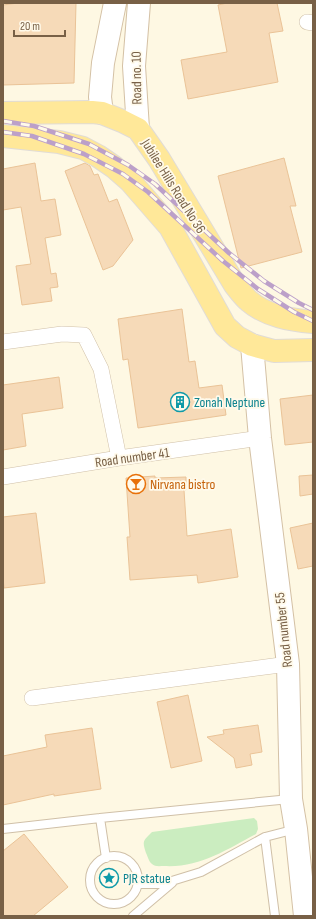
<svg xmlns="http://www.w3.org/2000/svg" width="316" height="919" viewBox="0 0 316 919" font-family="'Sofia Sans Condensed',sans-serif">
<style>
.green{fill:#cbedc0}
.building{fill:#f6dab8;stroke:#eac397}
.lines{fill:none;stroke-linecap:round;stroke-linejoin:round}
.lane-casing{stroke:#d0c0a8;stroke-width:10}
.street-casing{stroke:#d0c0a8;stroke-width:16}
.secondary-casing{stroke:#d4c1a5;stroke-width:24}
.primary-casing{stroke:#e1dcd6;stroke-width:24}
.lane{stroke:#fff;stroke-width:8}
.street{stroke:#fff;stroke-width:15}
.secondary{stroke:#fff;stroke-width:22}
.primary{stroke:#ffe899;stroke-width:22}
.rail-casing{stroke:#bca0c9;stroke-width:4.5}
.rail{stroke:#fffaeb;stroke-width:3;stroke-dasharray:9;stroke-linecap:butt}
.labels{text-anchor:middle;stroke-width:3.5;stroke-linejoin:round;paint-order:stroke}
.street-label{font-size:14px;fill:#786046;stroke:#fffaeb}
.culture-label{font-size:14px;fill:#0d838f;stroke:#fffaeb;text-anchor:start}
.food-label{font-size:14px;fill:#c56008;stroke:#fffaeb;text-anchor:start}
</style>
<rect width="100%" height="100%" fill="#fef8e3"/>
<path class="green" d="M 254,818 L 257,821 L 258,829 L 256,834 C 226,850 199,868 164,866 C 160,866 155,867 152,864 C 149,862 148,857 146,853 C 142,841 143,841 152,832 Z"/>
<path class="building" d="M 18,3 L 76,3 L 74,83 L 3,85 L 3,5 Z
M 227,3 L 277,3 L 283,31 L 269,33 L 278,82 L 188,99 L 181,60 L 227,52 L 218,5 Z
M 284,158 L 296,206 L 290,206 L 302,252 L 241,268 L 218,176 Z
M 35,163 L 41,201 L 55,199 L 61,235 L 45,238 L 51,274 L 56,273 L 58,287 L 50,288 L 52,301 L 22,305 L 16,266 L 31,264 L 21,207 L 3,210 L 3,169 Z
M 85,163 L 90,166 L 94,175 L 98,174 L 109,202 L 117,199 L 133,240 L 113,266 L 103,270 L 65,171 Z
M 182,309 L 189,362 L 195,361 L 199,388 L 222,385 L 226,415 L 138,428 L 128,359 L 123,360 L 118,319 Z
M 59,377 L 63,408 L 22,414 L 26,446 L 3,450 L 3,385 Z
M 313,395 L 313,442 L 285,445 L 280,399 Z
M 313,475 L 313,494 L 300,496 L 299,476 Z
M 155,476 L 155,478 L 186,477 L 186,490 L 184,490 L 187,536 L 231,529 L 238,577 L 198,583 L 197,575 L 130,580 L 127,537 L 130,537 L 126,478 Z
M 36,513 L 45,583 L 4,588 L 3,578 L 3,517 Z
M 313,523 L 313,566 L 298,569 L 290,528 Z
M 188,695 L 202,761 L 171,768 L 157,702 Z
M 258,725 L 262,752 L 250,754 L 252,765 L 236,768 L 234,758 L 207,737 L 224,734 L 223,730 Z
M 92,728 L 101,789 L 54,796 L 54,794 L 3,805 L 3,756 L 47,747 L 45,735 Z
M 24,834 L 68,887 L 33,916 L 3,916 L 3,851 Z"/>
<g class="lines">
<defs>
<path id="lane" d="M 100,818 L 106,858
M 3,829 L 100,818 L 290,799
M 265,837 L 275,916
M90 880a24 24 0 1 1 48 0a24 24 0 1 1-48 0Z
M 138,884 L 162,884 L 201,872 L 265,837 L 296,829
M 133,916 L 172,883"/>
<path id="street" d="M 307,22 L 313,23
M 3,342 L 62,334 L 84,335 L 101,369 L 119,458
M 3,477 L 119,458 L 260,438
M 32,698 L 288,664"/>
<path id="secondary" d="M 102,113 L 100,97 L 103,63 L 115,3
M 138,129 L 134,66 L 139,3
M 252,345 L 260,438 L 288,664 L 291,799 L 296,829 L 305,916"/>
<path id="primary" d="M 3,113 L 92,112 L 102,113 L 122,121 L 138,129 L 159,159 L 235,285 C 239,290 244,297 249,301 C 266,316 291,320 313,322
M 3,136 L 59,142 L 83,148 L 98,156 L 114,167 L 130,181 L 170,227 L 225,326 L 237,337 L 252,345 L 274,351 L 313,350"/>
</defs>
<use href="#lane" class="lane-casing"/>
<use href="#street" class="street-casing"/>
<use href="#secondary" class="secondary-casing"/>
<use href="#primary" class="primary-casing"/>
<use href="#lane" class="lane"/>
<use href="#street" class="street"/>
<use href="#secondary" class="secondary"/>
<use href="#primary" class="primary"/>
<defs>
<path id="rail" d="M 3,121 L 34,126 L 89,144 L 128,165 L 155,184 L 229,253 L 264,281 L 299,303 L 313,310
M 3,132 L 32,136 L 84,154 L 123,174 L 148,192 L 223,261 L 258,289 L 294,312 L 313,321"/>
</defs>
<use href="#rail" class="rail-casing"/>
<use href="#rail" class="rail"/>
</g>
<defs>
<symbol id="building-ring" viewBox="-11 -11 22 22"><circle r="9.5" fill="#fffaeb" stroke="#0f9aa8" stroke-width="1.5"/><path d="M-4-6H4V6H1V3H-1V6H-4ZM-2.5-4.3h1.7v1.8h-1.7ZM.8-4.3h1.7v1.8H.8ZM-2.5-1h1.7V.8h-1.7ZM.8-1h1.7V.8H.8Z" fill="#0f9aa8"/></symbol>
<symbol id="bar-ring" viewBox="-11 -11 22 22"><circle r="9.5" fill="#fffaeb" stroke="#e8710a" stroke-width="1.5"/><path d="M-6-5H6L.8 .8V4.5H3.5V6h-7V4.5H-.8V.8Z" fill="#e8710a"/></symbol>
<symbol id="sight-ring" viewBox="-11 -11 22 22"><circle r="9.5" fill="#fffaeb" stroke="#0f9aa8" stroke-width="1.5"/><path d="M0-6L1.8-2.2L6-1.7L2.9 1.2L3.7 5.4L0 3.3L-3.7 5.4L-2.9 1.2L-6-1.7L-1.8-2.2Z" fill="#0f9aa8"/></symbol>
</defs>
<g fill-rule="evenodd">
<use href="#building-ring" x="169" y="391" width="22" height="22"/>
<use href="#bar-ring" x="125" y="473" width="22" height="22"/>
<use href="#sight-ring" x="98" y="867" width="22" height="22"/>
</g>
<g class="labels">
<g class="street-label">
<text transform="translate(136 78) rotate(-91)" y="5">Road no. 10</text>
<text transform="translate(174 186) rotate(58)" y="5">Jubilee Hills Road No 36</text>
<text transform="translate(132 457) rotate(-8)" y="5">Road number 41</text>
<text transform="translate(283 630) rotate(-96)" y="5">Road number 55</text>
</g>
<g class="culture-label">
<text x="194" y="407">Zonah Neptune</text>
<text x="123" y="883">PJR statue</text>
</g>
<g class="food-label">
<text x="150" y="489">Nirvana bistro</text>
</g>
</g>
<rect width="316" height="919" fill="none" stroke="#786046" stroke-width="8"/>
<path d="M14 30v6h51v-6" fill="none" stroke="#786046" stroke-width="2"/>
<text x="20" y="30" font-size="12" fill="#786046" stroke="#fffaeb" stroke-width="3" paint-order="stroke">20 m</text>
</svg>
